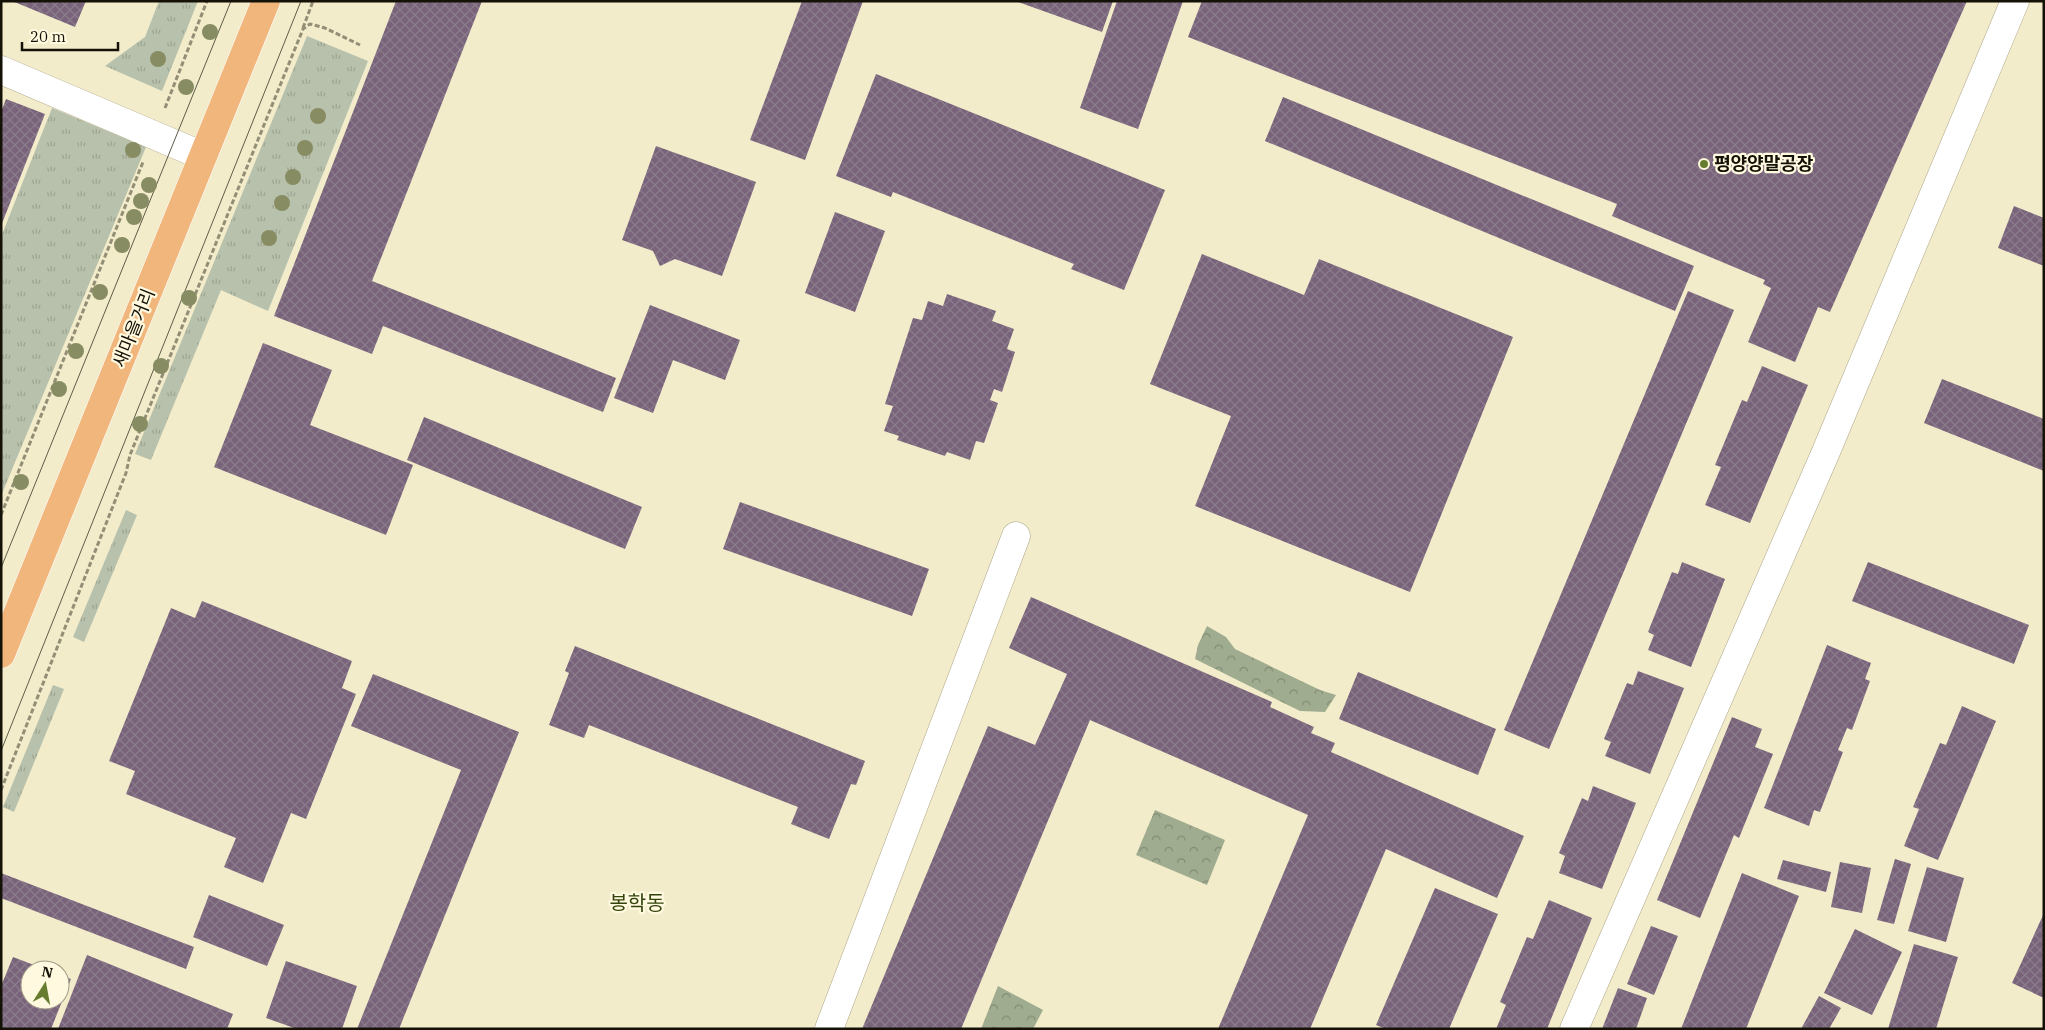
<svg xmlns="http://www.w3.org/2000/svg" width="2045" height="1030" viewBox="0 0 2045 1030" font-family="'IBM Plex Serif','Noto Sans KR',serif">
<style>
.grass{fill:url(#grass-tufts)}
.forest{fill:url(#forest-crowns)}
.building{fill:url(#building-cross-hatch)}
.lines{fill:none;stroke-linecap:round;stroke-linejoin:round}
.minor-casing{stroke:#aca587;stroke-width:29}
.major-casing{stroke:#fff;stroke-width:29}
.path{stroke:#938e76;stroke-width:3;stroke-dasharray:5 2.5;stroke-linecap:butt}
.minor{stroke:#fff;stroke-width:28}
.major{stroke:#f1b67c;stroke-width:28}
.tram{stroke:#5f5b49;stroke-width:1}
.tree{fill:#878c63}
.poi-dot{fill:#667d30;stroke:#fff9df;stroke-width:2}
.labels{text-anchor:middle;stroke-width:4.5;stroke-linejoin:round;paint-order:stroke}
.poi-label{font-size:18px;font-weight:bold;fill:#141106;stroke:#fff9df;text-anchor:start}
.street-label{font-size:18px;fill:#141106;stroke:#fff9df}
.quarter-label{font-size:20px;fill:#33430b;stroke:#fff9df}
</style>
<defs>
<pattern id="grass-tufts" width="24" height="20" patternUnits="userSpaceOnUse" patternTransform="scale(1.25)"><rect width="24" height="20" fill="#b8c1ab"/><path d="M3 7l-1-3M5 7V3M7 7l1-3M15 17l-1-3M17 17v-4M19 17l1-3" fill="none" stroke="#9da592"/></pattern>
<pattern id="forest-crowns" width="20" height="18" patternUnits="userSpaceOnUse" patternTransform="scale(1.25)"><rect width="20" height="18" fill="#a0ac8f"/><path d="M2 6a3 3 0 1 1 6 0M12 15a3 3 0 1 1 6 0" fill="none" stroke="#818b73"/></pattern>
<pattern id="building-cross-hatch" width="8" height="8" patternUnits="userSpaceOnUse" patternTransform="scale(1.25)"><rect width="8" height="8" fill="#78637a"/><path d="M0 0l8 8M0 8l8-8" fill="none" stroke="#8b7c8b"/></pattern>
</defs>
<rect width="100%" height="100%" fill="#f3eccb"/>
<path class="grass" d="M 159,1 L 198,1 L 162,91 L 105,66 L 145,37 Z
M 307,36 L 368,61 L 268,311 L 221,290 L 151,460 L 135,454 Z
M 52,108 L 146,147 L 1,496 L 1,237 Z
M 126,510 L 137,515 L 84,642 L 73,637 Z
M 53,685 L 64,689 L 14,812 L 3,807 Z"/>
<path class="forest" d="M 1207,626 L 1226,637 L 1235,649 L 1320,690 L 1336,695 L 1325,712 L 1300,711 L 1195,659 L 1198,645 Z
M 1155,810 L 1225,840 L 1207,885 L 1136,855 Z
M 998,986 L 1043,1010 L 1033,1029 L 981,1029 Z"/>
<path class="building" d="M 12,1 L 86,1 L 75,27 Z
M 396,1 L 482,1 L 372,281 L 616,378 L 603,412 L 383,326 L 372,354 L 274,316 Z
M 802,1 L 863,1 L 805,160 L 750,140 Z
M 1015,1 L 1113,1 L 1102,32 Z
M 1117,1 L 1183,1 L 1138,129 L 1080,108 Z
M 1202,1 L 1967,1 L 1830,312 L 1818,307 L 1795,362 L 1748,342 L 1771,288 L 1763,284 L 1765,280 L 1612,216 L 1617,204 L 1188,37 Z
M 876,74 L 1165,190 L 1124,290 L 1071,269 L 1074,264 L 893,192 L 891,197 L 836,176 Z
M 1283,97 L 1694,266 L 1675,311 L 1265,141 Z
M 6,99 L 45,114 L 1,226 L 1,112 Z
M 656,146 L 756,182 L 722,276 L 675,259 L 660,266 L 653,251 L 622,240 Z
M 2014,206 L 2044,218 L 2044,266 L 1998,248 Z
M 835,212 L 885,231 L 855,312 L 805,293 Z
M 1202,254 L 1304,295 L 1319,259 L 1513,337 L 1410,592 L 1195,506 L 1231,416 L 1150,384 Z
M 1688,291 L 1734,310 L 1549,749 L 1504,730 Z
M 947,294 L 996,311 L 992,321 L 1014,329 L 1007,349 L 1015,352 L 1002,392 L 994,389 L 990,400 L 998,403 L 984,443 L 976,441 L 970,460 L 947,452 L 945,456 L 897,440 L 899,436 L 884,431 L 893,406 L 885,404 L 913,318 L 922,320 L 928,301 L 943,306 Z
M 650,305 L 740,340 L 725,380 L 673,360 L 653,413 L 614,398 Z
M 263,343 L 332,370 L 310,425 L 413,465 L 386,535 L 214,467 Z
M 1762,366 L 1808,385 L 1750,523 L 1705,505 L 1721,467 L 1715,465 L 1742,400 L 1747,402 Z
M 1942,379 L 2044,419 L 2044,471 L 1924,423 Z
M 424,417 L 642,507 L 625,549 L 407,460 Z
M 740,502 L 929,569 L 912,616 L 723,549 Z
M 1682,562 L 1725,579 L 1691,667 L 1648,650 L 1654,635 L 1648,632 L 1672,572 L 1678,574 Z
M 1868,562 L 2029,625 L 2014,664 L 1852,601 Z
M 1031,597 L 1272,702 L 1270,707 L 1314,727 L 1311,733 L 1335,743 L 1331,752 L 1524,836 L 1497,898 L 1386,849 L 1310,1029 L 1218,1029 L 1308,815 L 1090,720 L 961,1029 L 862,1029 L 988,726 L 1035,745 L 1067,674 L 1009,648 Z
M 202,601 L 352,661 L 342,688 L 356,694 L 306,819 L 291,813 L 263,883 L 224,867 L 236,838 L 126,794 L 135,771 L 109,761 L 171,608 L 195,618 Z
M 1827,645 L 1871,663 L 1865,679 L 1870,681 L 1852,730 L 1847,728 L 1838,750 L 1843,752 L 1820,812 L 1814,810 L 1809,826 L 1764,808 Z
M 575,646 L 865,761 L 856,785 L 851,784 L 829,839 L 791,824 L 798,807 L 589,725 L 584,738 L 549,725 L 569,673 L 565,671 Z
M 1638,671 L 1684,688 L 1650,774 L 1605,756 L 1611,742 L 1604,739 L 1627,683 L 1633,685 Z
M 1358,672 L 1496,729 L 1478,775 L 1339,719 Z
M 373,674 L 519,732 L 399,1029 L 357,1029 L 461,770 L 351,726 Z
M 1962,706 L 1996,721 L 1938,860 L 1904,846 L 1919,809 L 1913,807 L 1940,743 L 1946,745 Z
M 1732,717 L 1762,729 L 1755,747 L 1773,754 L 1739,838 L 1734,835 L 1700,918 L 1657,900 Z
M 1593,786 L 1636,803 L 1602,889 L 1559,873 L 1565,856 L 1559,853 L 1582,798 L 1588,801 Z
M 1895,859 L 1911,864 L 1894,924 L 1877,920 Z
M 1783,860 L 1831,872 L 1826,892 L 1777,879 Z
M 1840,862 L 1871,868 L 1862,913 L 1831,907 Z
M 1927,867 L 1964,878 L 1946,942 L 1908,931 Z
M 1,873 L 194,947 L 186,969 L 1,898 Z
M 1742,873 L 1799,896 L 1746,1029 L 1681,1029 Z
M 1435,888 L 1498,914 L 1449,1029 L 1386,1029 L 1376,1025 Z
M 209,895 L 284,925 L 267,966 L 193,937 Z
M 1549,900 L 1592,918 L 1547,1029 L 1496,1029 L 1506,1005 L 1500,1002 L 1527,937 L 1533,939 Z
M 2044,913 L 2044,998 L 2012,983 Z
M 1651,926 L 1678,936 L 1654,995 L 1627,984 Z
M 1855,929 L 1902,952 L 1872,1015 L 1824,993 Z
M 1914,944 L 1958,957 L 1936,1029 L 1888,1029 Z
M 87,955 L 233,1014 L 227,1029 L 58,1029 Z
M 13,957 L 47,970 L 30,970 L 30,1000 L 60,1000 L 60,975 L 71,979 L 51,1029 L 1,1029 L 1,986 Z
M 286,961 L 357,986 L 342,1029 L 297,1029 L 266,1018 Z
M 1618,988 L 1647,998 L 1636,1029 L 1602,1029 Z
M 1819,996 L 1841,1008 L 1829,1029 L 1801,1029 Z"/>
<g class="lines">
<defs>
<path id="minor" d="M 1,70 L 203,156
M 829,1029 L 1016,536
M 1574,1029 L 1825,454 L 2015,1"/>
<path id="major" d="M 1,654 L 266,1"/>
</defs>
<use href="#minor" class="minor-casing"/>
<use href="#major" class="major-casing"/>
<path class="path" d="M 303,28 L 313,1
M 165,108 L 207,1
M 1,515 L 143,162
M 1,790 L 126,473 L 130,455 L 303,29 L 310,24 L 325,28 L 360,45"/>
<use href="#minor" class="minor"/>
<use href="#major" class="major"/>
<path class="tram" d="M 1,568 L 231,1
M 1,751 L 301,1"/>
</g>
<g class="tree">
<circle cx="210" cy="32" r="8"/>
<circle cx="158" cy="59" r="8"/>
<circle cx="186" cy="87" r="8"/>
<circle cx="318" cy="116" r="8"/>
<circle cx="305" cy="148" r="8"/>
<circle cx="133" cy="150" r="8"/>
<circle cx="293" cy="177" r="8"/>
<circle cx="149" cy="185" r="8"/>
<circle cx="141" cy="201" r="8"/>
<circle cx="282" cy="203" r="8"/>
<circle cx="134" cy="217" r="8"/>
<circle cx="269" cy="238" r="8"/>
<circle cx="122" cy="245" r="8"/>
<circle cx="100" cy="292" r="8"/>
<circle cx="189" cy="298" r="8"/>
<circle cx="76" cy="351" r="8"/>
<circle cx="161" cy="366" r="8"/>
<circle cx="59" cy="389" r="8"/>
<circle cx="140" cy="424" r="8"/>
<circle cx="21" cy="482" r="8"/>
</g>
<circle class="poi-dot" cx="1704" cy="164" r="5"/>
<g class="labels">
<g class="poi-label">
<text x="1714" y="170">평양양말공장</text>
</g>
<g class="street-label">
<text transform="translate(134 328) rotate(-68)" y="6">새마을거리</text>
</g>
<g class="quarter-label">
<text x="637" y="910">봉학동</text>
</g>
</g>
<rect width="2045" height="1030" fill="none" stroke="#141106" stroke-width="5"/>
<g transform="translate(45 985) rotate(11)"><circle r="24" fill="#fff9df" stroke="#a19c88"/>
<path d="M0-4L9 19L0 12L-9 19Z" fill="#667d30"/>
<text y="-8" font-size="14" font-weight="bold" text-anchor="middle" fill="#141106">N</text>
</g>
<path d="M22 42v8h96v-8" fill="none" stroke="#141106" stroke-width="2.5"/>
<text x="30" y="42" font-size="15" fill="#141106" stroke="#fff9df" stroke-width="4" paint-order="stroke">20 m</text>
</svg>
